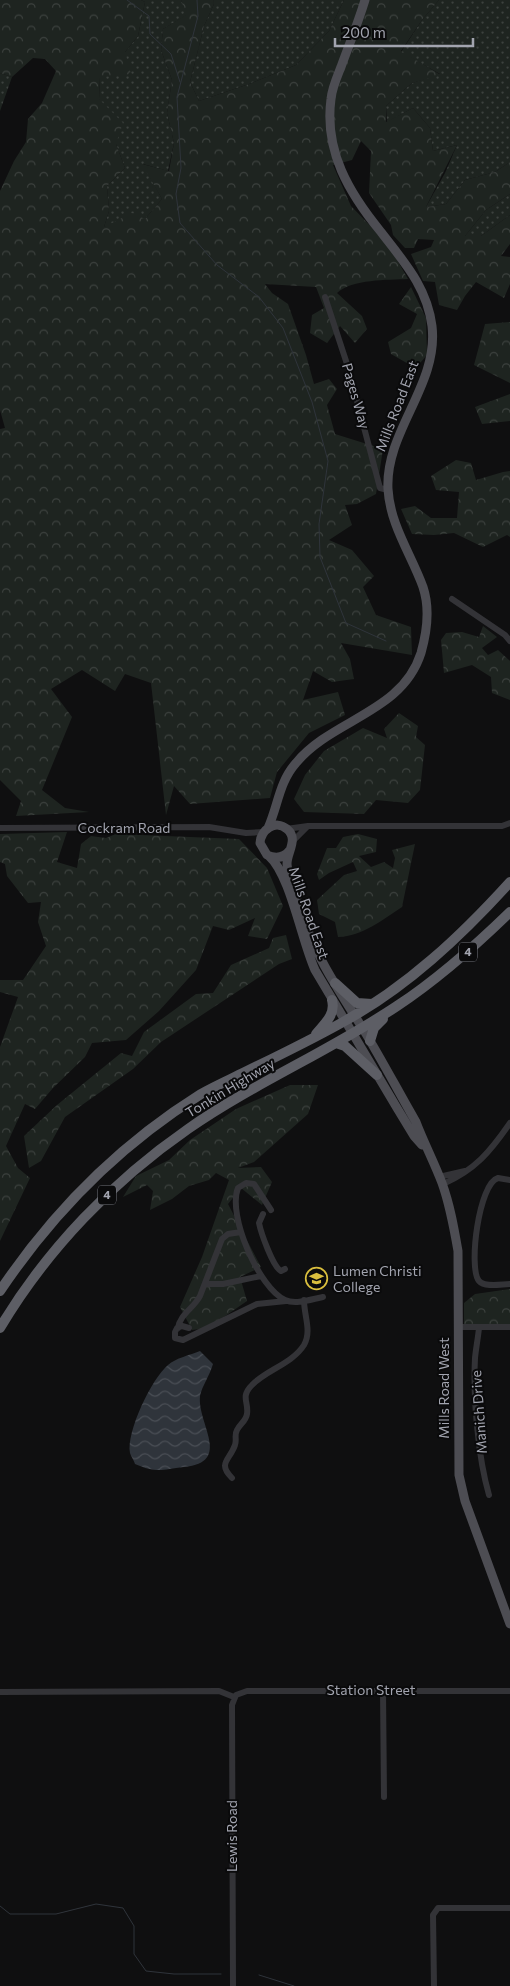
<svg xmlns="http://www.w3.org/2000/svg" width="510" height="1986" viewBox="0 0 510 1986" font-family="Commissioner,sans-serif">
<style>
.grass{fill:url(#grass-dots)}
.forest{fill:url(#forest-crowns)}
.water{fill:url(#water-waves)}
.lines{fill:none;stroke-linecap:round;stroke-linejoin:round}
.stream{stroke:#2f343b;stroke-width:1}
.minor{stroke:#333337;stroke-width:6}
.major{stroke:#4d4d53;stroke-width:9}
.highway{stroke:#5d5e65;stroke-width:10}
.labels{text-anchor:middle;stroke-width:4;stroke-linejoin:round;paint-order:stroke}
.shield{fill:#0a0a0b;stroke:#74767e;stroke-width:1}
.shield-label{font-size:12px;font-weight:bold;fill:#a2a4af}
.street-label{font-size:14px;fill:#a2a4af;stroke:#0a0a0b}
.poi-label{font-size:14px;fill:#a2a4af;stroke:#0a0a0b;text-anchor:start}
</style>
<defs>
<pattern id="grass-dots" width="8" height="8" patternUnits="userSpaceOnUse" patternTransform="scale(1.25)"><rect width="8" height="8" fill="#1e2420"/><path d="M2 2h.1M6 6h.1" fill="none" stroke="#3c413e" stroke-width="1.8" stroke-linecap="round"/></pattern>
<pattern id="forest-crowns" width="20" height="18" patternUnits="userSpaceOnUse" patternTransform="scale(1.25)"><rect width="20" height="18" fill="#1e2420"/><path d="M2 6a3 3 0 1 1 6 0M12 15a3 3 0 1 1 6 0" fill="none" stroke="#3c413e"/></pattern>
<pattern id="water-waves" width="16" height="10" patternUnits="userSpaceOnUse" patternTransform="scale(1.25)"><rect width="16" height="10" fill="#2f343b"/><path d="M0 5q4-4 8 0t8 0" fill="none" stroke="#4a4e55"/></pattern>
</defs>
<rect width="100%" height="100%" fill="#0f0f10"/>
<path class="grass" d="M 141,0 L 181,0 L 187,15 L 163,29 L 161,50 L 172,80 L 167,113 L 174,143 L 168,171 L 143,164 L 162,199 L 145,219 L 104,227 L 109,211 L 107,186 L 125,168 L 99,99 L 100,77 L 125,52 L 138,36 L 145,2 Z
M 213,0 L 344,0 L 329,31 L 296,65 L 249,84 L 199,101 L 190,82 L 204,26 L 214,4 Z
M 439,0 L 510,0 L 510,162 L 495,172 L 465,180 L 446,204 L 426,207 L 445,173 L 457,145 L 433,151 L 430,128 L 413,108 L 387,122 L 386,106 L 412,83 L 440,74 L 401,52 L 422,20 Z
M 0,73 L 12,77 L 0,111 Z
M 510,194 L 510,215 L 481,236 L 465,236 L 486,210 Z"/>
<path class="forest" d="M 0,0 L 141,0 L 145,2 L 138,36 L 125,52 L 131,74 L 100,77 L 99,99 L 123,123 L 116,144 L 125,168 L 107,186 L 109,211 L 104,227 L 132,213 L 145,219 L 162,199 L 142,164 L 169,171 L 174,143 L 167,113 L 172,80 L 161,50 L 163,29 L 186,15 L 181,0 L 213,0 L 214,4 L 204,26 L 190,82 L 199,101 L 249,84 L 296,65 L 329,31 L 344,0 L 439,0 L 422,20 L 401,51 L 441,75 L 412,83 L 386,106 L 386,122 L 413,108 L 430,128 L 433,151 L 457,145 L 426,207 L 446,204 L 465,180 L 495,172 L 510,162 L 510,194 L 486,210 L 465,236 L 481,236 L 510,215 L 510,244 L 501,256 L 510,257 L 510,284 L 504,298 L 476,282 L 465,296 L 457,310 L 439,305 L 435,282 L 423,281 L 411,254 L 431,247 L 434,240 L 418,239 L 414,248 L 405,248 L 393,235 L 391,225 L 369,193 L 371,151 L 361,141 L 352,160 L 333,165 L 351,206 L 388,244 L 408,279 C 387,280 352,279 337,293 L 362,316 L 367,329 L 355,343 L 340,326 L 327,343 L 310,333 L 312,315 L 324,308 L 316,287 L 265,284 L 272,293 L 288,304 L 306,355 L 314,384 L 329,379 L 337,389 L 327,405 L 335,434 L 383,449 L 376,494 L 357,504 L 345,505 L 352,525 L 329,540 L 352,550 L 374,576 L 363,587 L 376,615 L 411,627 L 412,655 L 341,643 L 350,659 L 354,679 L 332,682 L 313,671 L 303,700 L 338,692 L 345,715 L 309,733 L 277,772 L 270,798 L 190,804 L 174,786 L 166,815 L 151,683 L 125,674 L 115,691 L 82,670 L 51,689 L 72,717 L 42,790 L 65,808 L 89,812 L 16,816 L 21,801 L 0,780 L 0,429 L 5,428 L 0,410 L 0,191 L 14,161 L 26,142 L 28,119 L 42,103 L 56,71 L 45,59 L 33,58 L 12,77 L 0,73 Z
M 411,287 L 426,318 L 427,355 L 420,363 L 412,366 L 391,354 L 388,342 L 411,328 L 417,314 L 399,304 Z
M 510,322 L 510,383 L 474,365 L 485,324 Z
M 510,394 L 510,421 L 482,424 L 475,407 Z
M 456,460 L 471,463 L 476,480 L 503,472 L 510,471 L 510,537 L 507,535 L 483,547 L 454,533 L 434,535 L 412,534 L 401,509 L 415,506 L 431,518 L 457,518 L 459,492 L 436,490 L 431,476 Z
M 483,626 L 497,637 L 482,648 L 488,655 L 498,650 L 510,661 L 510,700 L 492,693 L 491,677 L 472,665 L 444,673 L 441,640 L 446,633 L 462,632 L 479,637 Z
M 399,713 L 418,726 L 416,737 L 425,745 L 420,790 L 408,803 L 376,800 L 364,814 L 304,812 L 294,799 L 305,775 L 324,751 L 363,728 L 387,738 L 384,729 Z
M 67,832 L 57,862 L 77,868 L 81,844 L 91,836 L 106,838 L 116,834 L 239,839 L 267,868 L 283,906 L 267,939 L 248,936 L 255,918 L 229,930 L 213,926 L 196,970 L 159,1011 L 126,1040 L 92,1043 L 85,1057 L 53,1088 L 35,1109 L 25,1104 L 6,1146 L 18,1168 L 30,1178 L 0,1241 L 0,1047 L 18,997 L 0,992 L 0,980 L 23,980 L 46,946 L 38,922 L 41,902 L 28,903 L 7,876 L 5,864 L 0,862 L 0,834 Z
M 358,834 L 377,839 L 376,852 L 359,856 L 371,867 L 384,862 L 393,868 L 395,858 L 392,850 L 415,844 L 402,907 C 382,920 363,936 338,937 L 335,922 L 319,914 L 317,900 L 344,875 L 357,871 L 353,862 L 329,873 L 319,880 L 317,874 L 327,848 L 336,848 L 343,837 Z
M 286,935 L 292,959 L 279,964 L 161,1042 L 133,1069 L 65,1117 L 41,1161 L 29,1168 L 24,1136 L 57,1105 L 121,1053 L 132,1056 L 144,1032 L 196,994 L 213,993 L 231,965 L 269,948 L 273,938 Z
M 290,1085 L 318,1085 L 308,1114 L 254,1162 L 238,1168 L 261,1167 L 272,1182 L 262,1205 L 241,1188 L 228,1204 L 261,1267 L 240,1277 L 247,1301 L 208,1328 L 192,1330 L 180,1307 L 202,1257 L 229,1180 L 216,1173 L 209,1180 L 189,1186 L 172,1199 L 150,1210 L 153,1191 L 147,1185 L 123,1197 L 136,1176 L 169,1160 L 190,1140 L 236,1109 Z
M 510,1289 L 510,1324 L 464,1328 L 464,1303 L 475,1294 Z"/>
<path class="water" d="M 200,1351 L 213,1364 C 210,1375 202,1386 200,1396 C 197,1424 233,1462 184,1467 C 161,1470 156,1473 135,1464 C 134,1460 131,1457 130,1453 C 126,1432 152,1378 168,1365 C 176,1358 190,1355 200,1351 Z"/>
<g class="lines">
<path class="stream" d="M 127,0 L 149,16 L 150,34 L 171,54 L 180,82
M 197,0 L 198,16 L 177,97 L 181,168 L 176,194 L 180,223 L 217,265 L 259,297 L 283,328 L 312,402 L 328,461 L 319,524 L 320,557 L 346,623 L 386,641
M 0,1906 L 10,1914 L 56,1914 L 96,1904 L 123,1908 L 134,1926 L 134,1954 L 146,1971 L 174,1974 L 221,1974
M 259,1975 L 294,1986"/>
<path class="minor" d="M 325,297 L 348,367 L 380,488 L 388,490
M 452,599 L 505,635 L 510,641
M 0,828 L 209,827 L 246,833 L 264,832
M 286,829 L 308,826 L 502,826 L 510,823
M 293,841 L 307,827
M 439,1177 L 465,1171
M 510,1180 L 498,1178 C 479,1183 468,1268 479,1281 C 485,1288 502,1284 510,1284
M 443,1184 C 475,1170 490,1152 510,1123
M 271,1210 L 254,1184 L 246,1183 L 238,1188 C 227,1215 259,1288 285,1300 C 296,1305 312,1299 323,1297
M 263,1214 L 259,1223 C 261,1233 273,1267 281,1271 L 285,1269
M 205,1284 L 223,1284 L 261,1276
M 458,1327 L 510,1327
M 178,1328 C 180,1314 194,1308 200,1296 L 222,1239 L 228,1234 L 241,1232
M 189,1328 L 182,1326 L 177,1328 L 175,1332 L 175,1338 L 183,1340 L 257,1304 L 286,1301
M 479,1328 C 478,1338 476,1348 475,1358 C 473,1398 478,1457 489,1495
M 232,1478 C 217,1463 230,1460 235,1445 C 237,1440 234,1435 237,1430 C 240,1424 246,1421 247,1414 C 249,1402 240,1397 252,1385 C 266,1370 292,1364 304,1345 C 312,1331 304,1316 304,1300
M 383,1690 L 384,1797
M 0,1692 L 219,1691 L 234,1697
M 233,1986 L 232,1705 L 236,1695 L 247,1691 L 510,1691
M 434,1986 L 433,1915 L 438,1908 L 510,1908"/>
<path class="major" d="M 268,828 C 278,806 279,782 296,763 C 332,719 402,713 421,653 C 427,632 430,608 423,587 C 411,554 390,525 388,489 C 385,431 439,385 432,326 C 427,287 404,262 381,232 C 349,193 324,151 331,99 C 332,88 337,77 341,67 C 349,45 358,23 365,0
M 290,850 C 284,858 276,859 267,855 L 260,843 C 261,830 275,819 287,829 C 299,839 287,852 287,864 C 288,879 299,905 304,919 C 316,958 342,995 363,1029 C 382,1060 398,1091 416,1122 C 424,1143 434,1162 442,1183 C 450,1205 454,1228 458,1251 L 459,1475 L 465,1501 L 510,1624
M 269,856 C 290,874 302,942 315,970 L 397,1108 L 414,1136 L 422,1145"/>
<path class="highway" d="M 335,983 L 357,1003 L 372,1004
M 316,1034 C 324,1024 336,1015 332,1000
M 370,1041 L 374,1028 L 383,1019
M 336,1043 L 345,1046 L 377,1075
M 0,1291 C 53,1212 121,1144 201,1094 C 215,1086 231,1079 245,1072 C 278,1056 311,1040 343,1022 C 407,987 461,936 510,882
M 0,1328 C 47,1249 113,1181 188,1129 C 254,1083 330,1051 397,1006 C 438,979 475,946 510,912"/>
</g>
<defs>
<symbol id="school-ring" viewBox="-11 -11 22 22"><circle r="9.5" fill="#0a0a0b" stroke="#d9be3e" stroke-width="1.5"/><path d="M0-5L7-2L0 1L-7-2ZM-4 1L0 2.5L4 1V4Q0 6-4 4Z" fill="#d9be3e"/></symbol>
</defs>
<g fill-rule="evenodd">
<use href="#school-ring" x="304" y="1266" width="25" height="25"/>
</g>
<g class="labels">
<g class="shield">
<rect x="459" y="942.5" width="18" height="19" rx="4"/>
<rect x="98" y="1185.5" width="18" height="19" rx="4"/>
</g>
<g class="shield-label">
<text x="468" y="956">4</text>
<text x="107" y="1199">4</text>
</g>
<g class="street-label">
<text transform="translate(356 396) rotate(74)" y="5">Pages Way</text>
<text transform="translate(397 406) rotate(-69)" y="5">Mills Road East</text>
<text x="124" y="833">Cockram Road</text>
<text transform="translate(309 913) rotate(71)" y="5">Mills Road East</text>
<text transform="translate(230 1088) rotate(-31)" y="5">Tonkin Highway</text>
<text transform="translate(444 1388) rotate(-90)" y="5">Mills Road West</text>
<text transform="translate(479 1412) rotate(-94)" y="5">Manich Drive</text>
<text x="371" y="1695">Station Street</text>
<text transform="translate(232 1836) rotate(-90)" y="5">Lewis Road</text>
</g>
<g class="poi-label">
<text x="333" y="1276">Lumen Christi<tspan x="333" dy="16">College</tspan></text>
</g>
</g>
<path d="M335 38v8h138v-8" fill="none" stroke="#a2a4af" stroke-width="2.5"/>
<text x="342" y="38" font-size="15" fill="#a2a4af" stroke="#0a0a0b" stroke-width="4" paint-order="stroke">200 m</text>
</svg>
